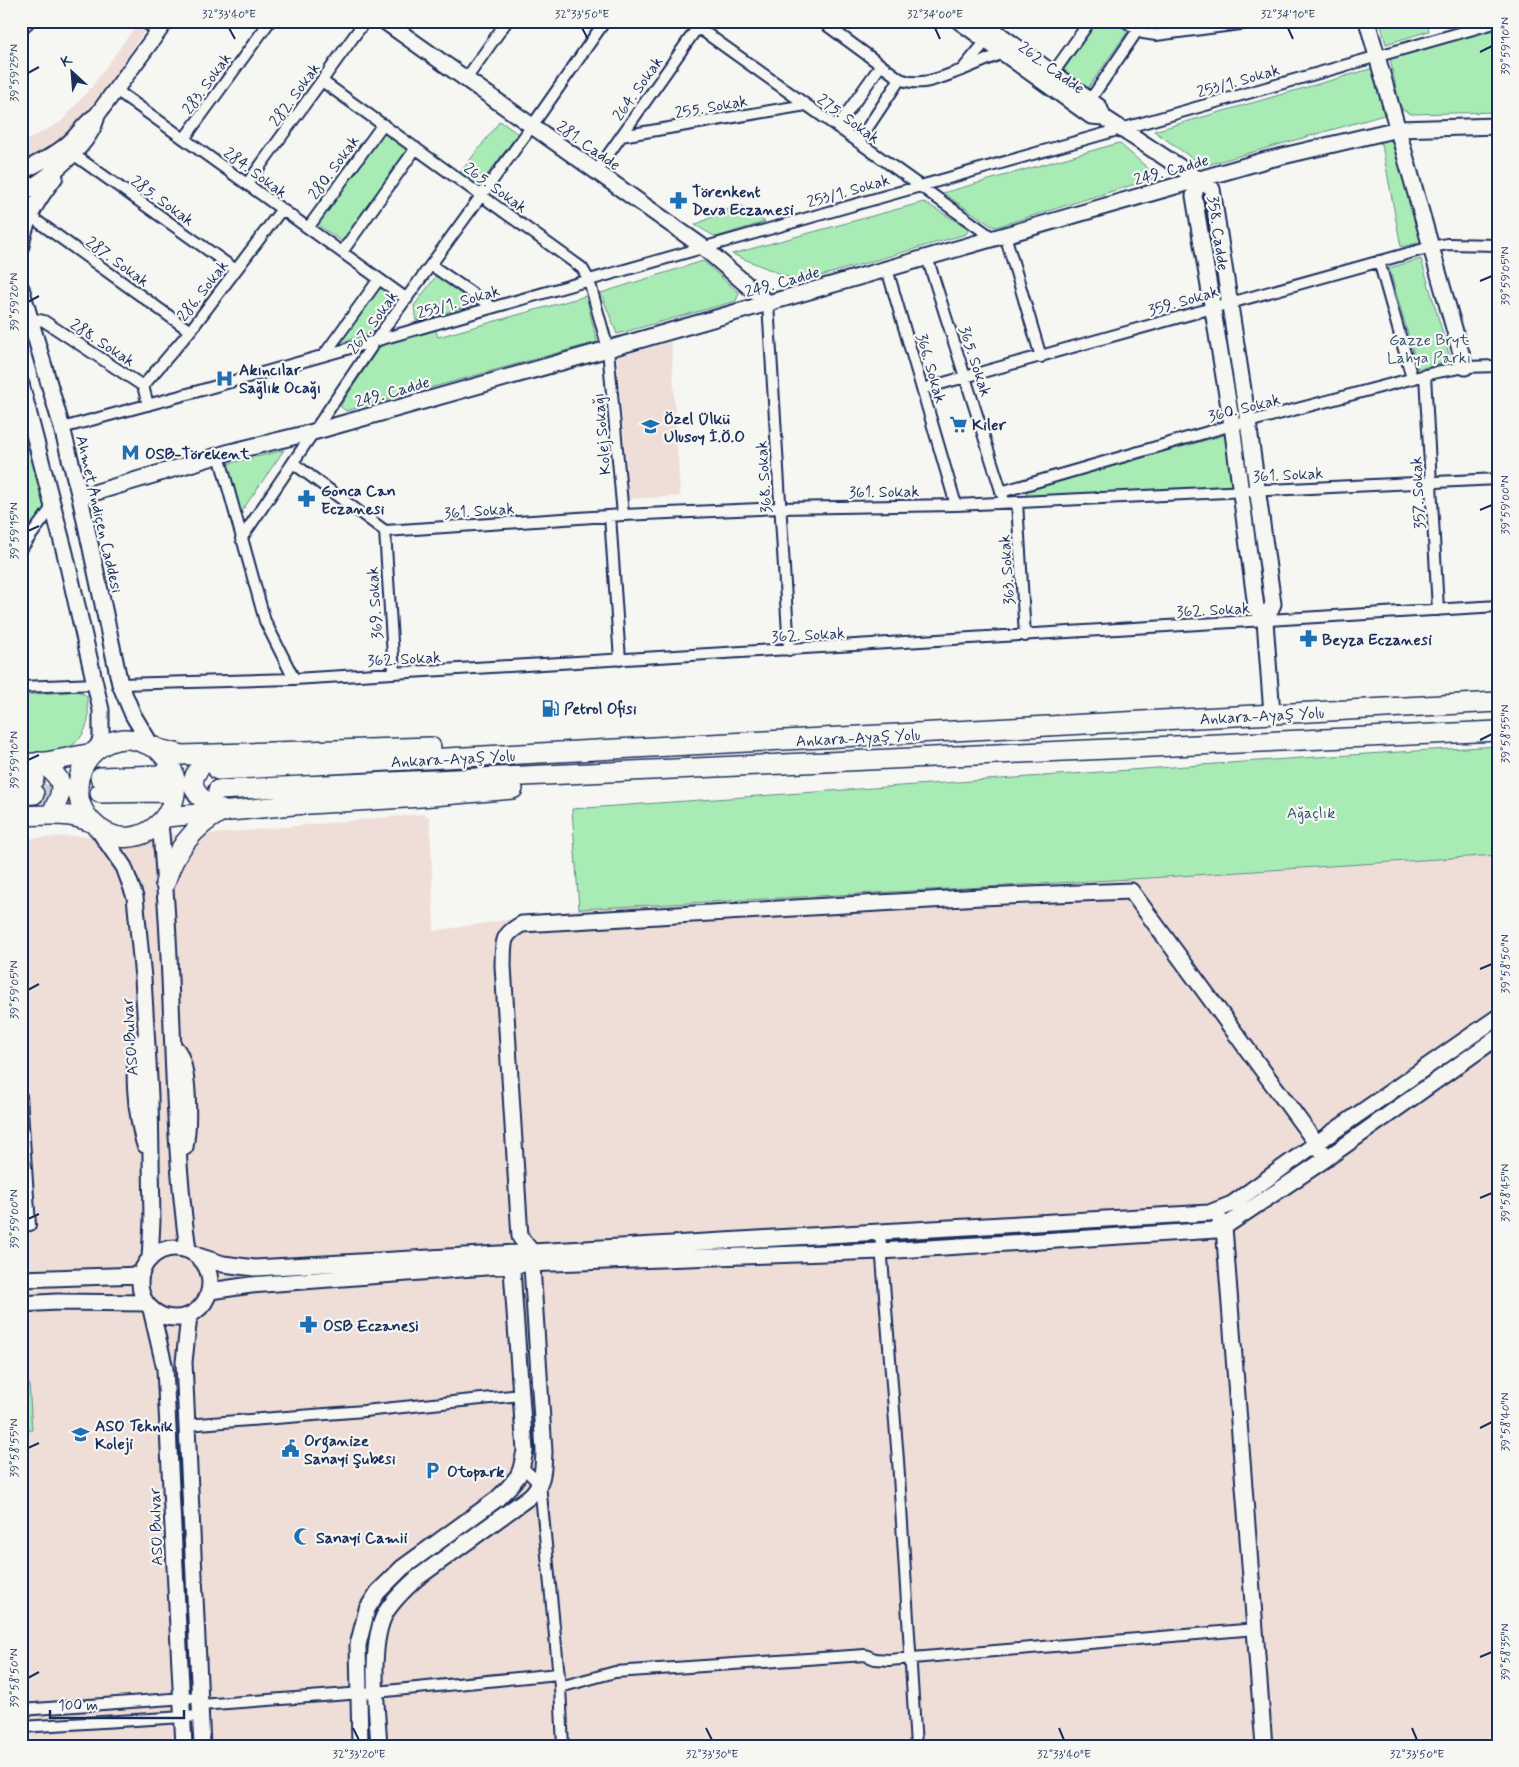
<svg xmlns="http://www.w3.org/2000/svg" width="1519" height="1767" viewBox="0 0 1519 1767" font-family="Mynerve,sans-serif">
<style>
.built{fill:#efddd8}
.green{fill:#a9ebb5;stroke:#628d8a}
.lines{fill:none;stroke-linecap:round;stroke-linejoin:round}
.highway-tunnel{stroke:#caced4;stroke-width:19;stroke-dasharray:19 9;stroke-linecap:butt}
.street-casing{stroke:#1b2f5e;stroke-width:14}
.secondary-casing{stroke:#1b2f5e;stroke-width:19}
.highway-casing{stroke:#1b2f5e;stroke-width:22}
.street{stroke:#f6f6f2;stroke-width:10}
.secondary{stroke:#f6f6f2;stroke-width:15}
.highway{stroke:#f6f6f2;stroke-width:19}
.ticks{fill:none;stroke:#1b2f5e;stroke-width:2}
.labels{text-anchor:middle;stroke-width:4.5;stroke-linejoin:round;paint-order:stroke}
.street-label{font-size:16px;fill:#1b2f5e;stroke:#f6f6f2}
.poi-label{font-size:16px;font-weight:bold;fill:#1b2f5e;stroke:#f6f6f2;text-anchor:start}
.park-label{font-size:16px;fill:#37556f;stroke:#f6f6f2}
.neatline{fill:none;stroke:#1b2f5e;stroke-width:2}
.ticks-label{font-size:12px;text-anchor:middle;fill:#1b2f5e}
</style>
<rect width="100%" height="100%" fill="#f6f6f2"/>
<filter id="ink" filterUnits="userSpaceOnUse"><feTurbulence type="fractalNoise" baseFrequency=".02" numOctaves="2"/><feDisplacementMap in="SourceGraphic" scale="10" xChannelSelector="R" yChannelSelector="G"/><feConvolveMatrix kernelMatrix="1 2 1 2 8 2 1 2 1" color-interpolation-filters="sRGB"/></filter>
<g filter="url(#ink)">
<path class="built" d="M 138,23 L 146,29 L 108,85 L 79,120 L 63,136 L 21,163 L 21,143 L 61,122 L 93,85 Z
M 671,342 L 680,496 L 629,499 L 617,357 Z
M 423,814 L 430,818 L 434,931 L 579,909 L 1149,878 L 1498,855 L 1498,1746 L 21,1746 L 21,839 L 73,836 L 211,834 Z"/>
<path class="green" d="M 1098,21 L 1114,21 L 1128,31 L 1088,88 L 1063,71 Z
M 1380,21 L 1427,21 L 1429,31 L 1386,44 Z
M 1498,26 L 1498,112 L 1411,114 L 1403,110 L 1399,103 L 1390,58 Z
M 1374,68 L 1384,115 L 1203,166 L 1154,131 Z
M 500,121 L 518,134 L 478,187 L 460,173 Z
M 383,132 L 407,149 L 343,242 L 318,225 Z
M 1387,139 L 1393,141 L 1421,242 L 1401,247 L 1382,145 L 1377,141 Z
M 1119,143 L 1158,177 L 996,227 L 992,226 L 943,193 Z
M 924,202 L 966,227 L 968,231 L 966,234 L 800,282 L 732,254 Z
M 739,204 L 765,222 L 716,237 L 695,225 Z
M 1421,259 L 1451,361 L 1418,369 L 1389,268 Z
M 703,261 L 739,293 L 736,301 L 617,334 L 601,293 Z
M 436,276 L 475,304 L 416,321 L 414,306 Z
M 380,288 L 396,299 L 371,333 L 339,343 Z
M 586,296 L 597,342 L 346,411 L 340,406 L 378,349 L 387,341 L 435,328 L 438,337 Z
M 21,433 L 27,433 L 45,507 L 21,540 Z
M 1228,434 L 1237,486 L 1031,498 L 1026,495 L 1028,490 Z
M 284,450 L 239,515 L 227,464 Z
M 78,691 L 87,696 C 87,704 90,716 87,724 C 78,755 48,753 21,757 L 21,695 Z
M 1498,746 L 1498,855 L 1149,878 L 579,909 L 572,809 L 1301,758 Z
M 29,1383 L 32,1430 L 21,1431 L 21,1384 Z"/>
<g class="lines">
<path class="highway-tunnel" d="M 34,794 L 100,793"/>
<defs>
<path id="street" d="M 142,21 L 159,31
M 689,21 L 993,238
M 821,21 L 900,79
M 1125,21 L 1143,33 L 1156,35 L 1263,21
M 21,30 L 30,21
M 986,41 L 962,70 L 1003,53
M 1053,73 L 1090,21
M 466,79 L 507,21
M 322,81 L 582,268 L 589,280 L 608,349 L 623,515
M 116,90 L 407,299
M 1090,100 L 1144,21
M 837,127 L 881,65
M 621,136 L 806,105
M 184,139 L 270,21
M 858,142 L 900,79 C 921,88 942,77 962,70
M 73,154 L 236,270
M 596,172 L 702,21
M 247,184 L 365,21
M 30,216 L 190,331
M 308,228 L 383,124
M 1005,235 L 1041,357
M 342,252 L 416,148
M 927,257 L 1003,497
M 1379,261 L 1412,378
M 431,265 L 492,307
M 887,269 L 956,505
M 768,303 L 789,650
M 29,318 L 44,321 L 143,386 L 148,405
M 324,355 L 379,279
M 1425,375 L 1438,610
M 143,386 L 190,331 L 282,209
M 922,389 L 1431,247 L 1448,244 L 1498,245
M 62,428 L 195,392 L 1498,22
M 219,455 L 265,621 L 294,679
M 293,463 L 385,531 L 623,515 L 780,508 L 956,505 L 1498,479
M 1001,492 L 1232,425 L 1248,422 L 1437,372 L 1465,367 L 1498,366
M 1017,502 L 1025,636
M 610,516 L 620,660
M 385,531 L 394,673
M 241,539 L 376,340 L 532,126 L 605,21
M 21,549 L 53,506
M 120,684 L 294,679 L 1498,606
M 21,687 L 96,684
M 21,1096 L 30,1225 L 21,1226
M 880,1233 L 898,1460 L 916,1746
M 186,1425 L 364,1411 L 521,1395
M 522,1467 L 540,1484 L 560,1687 L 563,1746
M 560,1687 L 615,1672 L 865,1655 L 875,1659 L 889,1660 L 1256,1629
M 200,1705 L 376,1692 L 558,1674
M 21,1710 L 199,1697
M 21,1727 L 200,1716"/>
<path id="secondary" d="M 384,21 L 703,247 L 768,303
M 959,21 L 1091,116 L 1103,117 L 1198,179 L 1212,189 L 1248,422 L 1273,604 L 1265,621 L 1256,607 L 1232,425 L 1194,196 L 1198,179
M 981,21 L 1099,107 L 1103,117
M 1367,21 L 1465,367
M 97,115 L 166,21
M 21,172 C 38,163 58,154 72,140 C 81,131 86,122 97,115 C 92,145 46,179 21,194
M 21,246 C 25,219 38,199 55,177
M 21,288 L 62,428 L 80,497 L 120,684 L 133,715 L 151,745
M 21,384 L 65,553 L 101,710 L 101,738 L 97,749
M 80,497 L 230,452 L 313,432 L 608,349 L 1266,160 L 1398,129 L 1498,126
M 1265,621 L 1272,714
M 160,824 C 163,850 164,877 166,904 C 174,1019 172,1135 188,1250
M 97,828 L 124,867 L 135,897 L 143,978 L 150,1096 L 152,1221 L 150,1259
M 176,1049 C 190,1065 189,1126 185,1147
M 145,1145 C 138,1125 127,1053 145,1039
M 1220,1220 L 1224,1227 L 1264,1746
M140 1283a35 35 0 1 1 70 0a35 35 0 1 1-70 0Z
M 198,1256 L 223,1264 L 255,1268 C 573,1248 891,1233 1209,1213 L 1232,1204 L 1317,1143 L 1498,1017
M 21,1279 L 141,1275
M 210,1291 L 251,1285 L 525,1264 L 881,1251 L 1216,1230 L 1224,1227 L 1327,1158 L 1498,1037
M 21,1304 L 57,1302 L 146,1303
M 151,1309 L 165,1369 L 184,1746
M 189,1316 L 184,1362 L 202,1746
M 360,1746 L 358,1645 L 367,1609 L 378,1592 L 402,1568 L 497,1499 L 509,1487 L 518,1476 L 521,1469 L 525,1451 L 511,1256
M 379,1746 C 377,1710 368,1643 386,1612 C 394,1599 406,1588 417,1578 L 529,1497 C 544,1484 543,1470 544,1451 L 531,1251 L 520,1237 L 503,966 C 504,943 500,936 522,924 L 981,897 L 1131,891 L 1327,1158"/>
<path id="highway" d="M 155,747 C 212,795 137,871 91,821 C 63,791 83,742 124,739 C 136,738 145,744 156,748 C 164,751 174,752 182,755 L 431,747
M 217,754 C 199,765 181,783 205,801 C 211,806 219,809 226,812
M 39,762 C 66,778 66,790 50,815
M 21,764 L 46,762 L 93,753
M 218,770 L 1498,702
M 100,777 L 162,775
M 21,780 L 34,779
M 218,790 L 1498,731
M 100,793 L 163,792
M 21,795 L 34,794
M 21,816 C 46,815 70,812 93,823
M 166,817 L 293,805 L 421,797 L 513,789
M 165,883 C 174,853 191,829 219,813"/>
</defs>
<use href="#street" class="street-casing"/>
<use href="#secondary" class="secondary-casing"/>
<use href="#highway" class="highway-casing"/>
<use href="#street" class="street"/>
<use href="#secondary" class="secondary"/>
<use href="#highway" class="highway"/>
</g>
</g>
<path class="ticks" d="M 229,28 L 235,39M 582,28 L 588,39M 935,28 L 940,39M 1288,28 L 1293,39M 1480,52 L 1492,46M 28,73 L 39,67M 1480,281 L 1492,276M 28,302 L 39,296M 1480,510 L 1492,505M 28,531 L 39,526M 1480,740 L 1492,734M 28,760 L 39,755M 1480,969 L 1492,964M 28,990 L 39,984M 1480,1198 L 1492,1193M 28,1219 L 39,1214M 1480,1428 L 1492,1422M 28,1448 L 39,1443M 1480,1657 L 1492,1652M 28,1678 L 39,1672M 353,1728 L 359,1740M 706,1728 L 712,1740M 1059,1728 L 1064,1740M 1412,1728 L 1417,1740"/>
<defs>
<symbol id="pharmacy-bare" viewBox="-9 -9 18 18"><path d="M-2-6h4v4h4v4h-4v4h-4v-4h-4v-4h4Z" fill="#1f6fb2" stroke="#f6f6f2" stroke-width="2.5" paint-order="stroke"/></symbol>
<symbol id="hospital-bare" viewBox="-9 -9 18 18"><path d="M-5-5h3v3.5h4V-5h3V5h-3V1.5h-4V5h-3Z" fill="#1f6fb2" stroke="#f6f6f2" stroke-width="2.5" paint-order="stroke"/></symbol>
<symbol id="supermarket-bare" viewBox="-9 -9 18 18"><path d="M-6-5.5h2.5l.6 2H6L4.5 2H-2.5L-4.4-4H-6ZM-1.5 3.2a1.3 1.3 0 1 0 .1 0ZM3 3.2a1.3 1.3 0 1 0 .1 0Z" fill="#1f6fb2" stroke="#f6f6f2" stroke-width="2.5" paint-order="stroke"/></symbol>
<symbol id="school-bare" viewBox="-9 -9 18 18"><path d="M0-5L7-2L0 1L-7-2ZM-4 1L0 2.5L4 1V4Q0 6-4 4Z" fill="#1f6fb2" stroke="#f6f6f2" stroke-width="2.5" paint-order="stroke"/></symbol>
<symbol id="metro-bare" viewBox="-9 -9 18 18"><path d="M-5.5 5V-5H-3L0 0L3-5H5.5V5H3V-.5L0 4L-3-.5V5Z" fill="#1f6fb2" stroke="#f6f6f2" stroke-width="2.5" paint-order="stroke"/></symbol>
<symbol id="fuel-bare" viewBox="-9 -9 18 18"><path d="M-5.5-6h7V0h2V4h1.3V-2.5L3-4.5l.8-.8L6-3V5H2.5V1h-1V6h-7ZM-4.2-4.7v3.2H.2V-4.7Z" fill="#1f6fb2" stroke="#f6f6f2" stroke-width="2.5" paint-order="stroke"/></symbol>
<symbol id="civic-bare" viewBox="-9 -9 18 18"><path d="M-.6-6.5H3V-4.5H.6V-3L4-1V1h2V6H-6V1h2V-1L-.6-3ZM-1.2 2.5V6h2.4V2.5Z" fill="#1f6fb2" stroke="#f6f6f2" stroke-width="2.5" paint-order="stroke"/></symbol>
<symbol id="parking-bare" viewBox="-9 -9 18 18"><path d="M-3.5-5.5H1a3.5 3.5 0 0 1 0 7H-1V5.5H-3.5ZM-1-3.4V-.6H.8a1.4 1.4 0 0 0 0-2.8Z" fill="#1f6fb2" stroke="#f6f6f2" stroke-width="2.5" paint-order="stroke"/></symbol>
<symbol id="mosque-bare" viewBox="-9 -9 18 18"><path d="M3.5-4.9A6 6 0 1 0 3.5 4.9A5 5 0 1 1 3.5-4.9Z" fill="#1f6fb2" stroke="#f6f6f2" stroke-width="2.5" paint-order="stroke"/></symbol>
</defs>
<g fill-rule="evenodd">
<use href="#pharmacy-bare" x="666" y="188" width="25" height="25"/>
<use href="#hospital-bare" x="212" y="366" width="25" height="25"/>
<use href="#supermarket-bare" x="946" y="412" width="25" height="25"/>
<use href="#school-bare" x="638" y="414" width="25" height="25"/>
<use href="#metro-bare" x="118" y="440" width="25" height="25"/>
<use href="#pharmacy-bare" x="294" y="486" width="25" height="25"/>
<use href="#pharmacy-bare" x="1296" y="626" width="25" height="25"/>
<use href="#fuel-bare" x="538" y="696" width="25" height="25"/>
<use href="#pharmacy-bare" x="296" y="1312" width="25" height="25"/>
<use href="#school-bare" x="68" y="1422" width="25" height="25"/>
<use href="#civic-bare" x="278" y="1436" width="25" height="25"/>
<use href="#parking-bare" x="420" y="1458" width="25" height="25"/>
<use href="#mosque-bare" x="290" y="1524" width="25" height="25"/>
</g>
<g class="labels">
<g class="street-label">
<text transform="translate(1052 67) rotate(36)" y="6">262. Cadde</text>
<text transform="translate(1238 80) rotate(-16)" y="6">253/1. Sokak</text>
<text transform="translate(206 83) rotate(-54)" y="6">283. Sokak</text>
<text transform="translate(637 88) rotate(-55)" y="6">264. Sokak</text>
<text transform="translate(294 94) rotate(-54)" y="6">282. Sokak</text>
<text transform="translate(711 106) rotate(-10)" y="6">255. Sokak</text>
<text transform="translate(849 118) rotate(36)" y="6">275. Sokak</text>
<text transform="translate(589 145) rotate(35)" y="6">281. Cadde</text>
<text transform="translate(333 167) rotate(-54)" y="6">280. Sokak</text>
<text transform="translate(1171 169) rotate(-16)" y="6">249. Cadde</text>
<text transform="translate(256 172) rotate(36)" y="6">284. Sokak</text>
<text transform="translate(496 187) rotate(36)" y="6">265. Sokak</text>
<text transform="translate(848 190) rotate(-16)" y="6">253/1. Sokak</text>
<text transform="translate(163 200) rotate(36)" y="6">285. Sokak</text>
<text transform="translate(1219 233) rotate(82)" y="6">358. Cadde</text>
<text transform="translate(118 261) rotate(36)" y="6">287. Sokak</text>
<text transform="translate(782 281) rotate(-16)" y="6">249. Cadde</text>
<text transform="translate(202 290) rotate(-52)" y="6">286. Sokak</text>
<text transform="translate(1183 300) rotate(-16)" y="6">359. Sokak</text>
<text transform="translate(458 301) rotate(-16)" y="6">253/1. Sokak</text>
<text transform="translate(372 322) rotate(-54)" y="6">267. Sokak</text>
<text transform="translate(103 342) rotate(33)" y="6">288. Sokak</text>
<text transform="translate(976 361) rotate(72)" y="6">365. Sokak</text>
<text transform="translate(932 368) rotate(74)" y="6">366. Sokak</text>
<text transform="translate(392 391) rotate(-16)" y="6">249. Cadde</text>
<text transform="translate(1244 407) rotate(-14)" y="6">360. Sokak</text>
<text transform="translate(601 434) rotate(-95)" y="6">Kolej Sokağı</text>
<text transform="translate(1288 474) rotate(-3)" y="6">361. Sokak</text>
<text transform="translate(763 477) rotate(-94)" y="6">368. Sokak</text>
<text transform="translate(884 491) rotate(-1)" y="6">361. Sokak</text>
<text transform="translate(1417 493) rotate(-93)" y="6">357. Sokak</text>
<text transform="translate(479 510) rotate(-4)" y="6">361. Sokak</text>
<text transform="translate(100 514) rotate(77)" y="6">Ahmet Andiçen Caddesi</text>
<text transform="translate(1006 570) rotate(-94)" y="6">363. Sokak</text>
<text transform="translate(374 603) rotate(-94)" y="6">369. Sokak</text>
<text transform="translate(1213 609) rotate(-3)" y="6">362. Sokak</text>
<text transform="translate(808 634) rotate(-3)" y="6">362. Sokak</text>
<text transform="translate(404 658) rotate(-3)" y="6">362. Sokak</text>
<text transform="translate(1262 715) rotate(-3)" y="6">Ankara-Ayaş Yolu</text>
<text transform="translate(858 737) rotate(-3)" y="6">Ankara-Ayaş Yolu</text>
<text transform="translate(453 758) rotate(-3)" y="6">Ankara-Ayaş Yolu</text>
<text transform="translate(129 1037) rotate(-94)" y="6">ASO Bulvar</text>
<text transform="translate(155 1527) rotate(-92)" y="6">ASO Bulvar</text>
</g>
<g class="poi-label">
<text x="692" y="197">Törenkent<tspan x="692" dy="18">Deva Eczanesi</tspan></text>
<text x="239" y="375">Akıncılar<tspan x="239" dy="18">Sağlık Ocağı</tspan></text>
<text x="664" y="424">Özel Ülkü<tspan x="664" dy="18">Ulusoy İ.Ö.O</tspan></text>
<text x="972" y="430">Kiler</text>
<text x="145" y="459">OSB-Törekent</text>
<text x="321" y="496">Gonca Can<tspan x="321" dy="18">Eczanesi</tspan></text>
<text x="1322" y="645">Beyza Eczanesi</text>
<text x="564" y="714">Petrol Ofisi</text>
<text x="323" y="1331">OSB Eczanesi</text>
<text x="95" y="1431">ASO Teknik<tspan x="95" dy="18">Koleji</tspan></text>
<text x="304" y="1446">Organize<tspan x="304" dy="18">Sanayi Şubesi</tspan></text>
<text x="447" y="1477">Otopark</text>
<text x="316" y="1543">Sanayi Camii</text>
</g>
<g class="park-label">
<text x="1429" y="345">Gazze Bryt<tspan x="1429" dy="18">Lahya Parkı</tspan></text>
<text x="1311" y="818">Ağaçlık</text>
</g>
</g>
<rect width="1519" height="1767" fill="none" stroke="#f6f6f2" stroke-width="55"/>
<g transform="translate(72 72) rotate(334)" stroke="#f6f6f2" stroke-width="4" paint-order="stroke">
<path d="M0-4L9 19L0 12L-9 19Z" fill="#1b2f5e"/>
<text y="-8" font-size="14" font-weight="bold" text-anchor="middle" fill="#1b2f5e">K</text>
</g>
<path d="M50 1710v8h134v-8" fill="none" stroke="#1b2f5e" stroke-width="2.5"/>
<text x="58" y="1710" font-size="15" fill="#1b2f5e" stroke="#f6f6f2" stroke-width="4" paint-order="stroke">100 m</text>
<rect x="28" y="28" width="1464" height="1712" class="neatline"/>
<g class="ticks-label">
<text x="229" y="18">32°33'40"E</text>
<text x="582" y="18">32°33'50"E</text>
<text x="935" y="18">32°34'00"E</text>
<text x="1288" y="18">32°34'10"E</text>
<text transform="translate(1505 46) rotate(-90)" y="4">39°59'10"N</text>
<text transform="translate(14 73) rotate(-90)" y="4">39°59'25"N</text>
<text transform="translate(1505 276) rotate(-90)" y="4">39°59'05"N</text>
<text transform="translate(14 302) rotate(-90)" y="4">39°59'20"N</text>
<text transform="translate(1505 505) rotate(-90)" y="4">39°59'00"N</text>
<text transform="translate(14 531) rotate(-90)" y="4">39°59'15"N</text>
<text transform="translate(1505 734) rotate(-90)" y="4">39°58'55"N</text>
<text transform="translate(14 760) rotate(-90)" y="4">39°59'10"N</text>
<text transform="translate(1505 964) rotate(-90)" y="4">39°58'50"N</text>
<text transform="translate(14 990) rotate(-90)" y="4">39°59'05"N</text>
<text transform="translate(1505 1193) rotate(-90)" y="4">39°58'45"N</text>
<text transform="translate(14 1219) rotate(-90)" y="4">39°59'00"N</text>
<text transform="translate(1505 1422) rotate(-90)" y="4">39°58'40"N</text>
<text transform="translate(14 1448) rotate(-90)" y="4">39°58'55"N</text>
<text transform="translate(1505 1652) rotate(-90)" y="4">39°58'35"N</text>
<text transform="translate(14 1678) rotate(-90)" y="4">39°58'50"N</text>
<text x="359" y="1758">32°33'20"E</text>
<text x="712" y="1758">32°33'30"E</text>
<text x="1064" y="1758">32°33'40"E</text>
<text x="1417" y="1758">32°33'50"E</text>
</g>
</svg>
